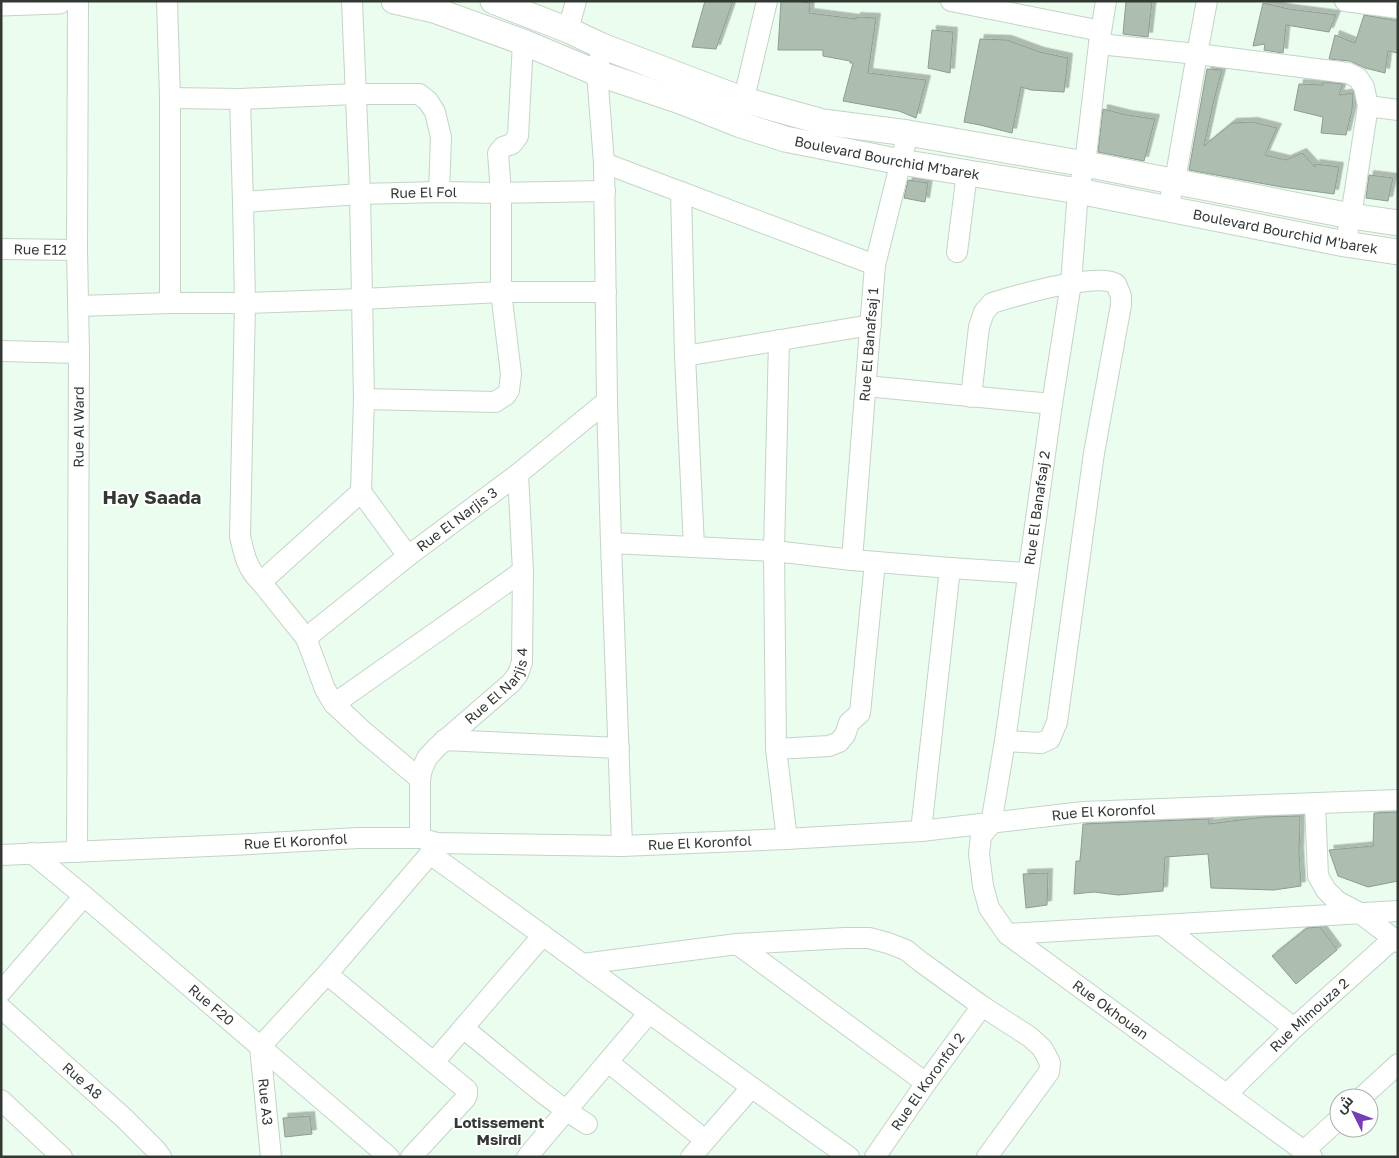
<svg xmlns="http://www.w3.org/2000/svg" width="1399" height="1158" viewBox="0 0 1399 1158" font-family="'Golos Text',Cairo,sans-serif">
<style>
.building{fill:#adbdb0;stroke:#8d9d90;filter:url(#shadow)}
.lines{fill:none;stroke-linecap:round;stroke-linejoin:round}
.minor-casing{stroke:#c3d4c6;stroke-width:22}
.major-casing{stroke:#c3d4c6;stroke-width:27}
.minor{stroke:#fff;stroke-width:20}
.major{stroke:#fff;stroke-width:25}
.labels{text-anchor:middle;stroke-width:4;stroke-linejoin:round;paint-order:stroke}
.street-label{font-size:14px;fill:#323933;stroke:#fff}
.neighbourhood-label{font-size:15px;font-weight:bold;fill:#323933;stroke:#fff}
.district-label{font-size:19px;font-weight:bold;fill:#323933;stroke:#fff}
</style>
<defs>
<filter id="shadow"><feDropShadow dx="4.5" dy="-4.5" stdDeviation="0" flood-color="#0004"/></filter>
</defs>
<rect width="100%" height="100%" fill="#ebfdef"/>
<path class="building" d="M 705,1 L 733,1 L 716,49 L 692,47 Z
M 781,1 L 796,1 L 810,3 L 809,13 L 856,19 L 856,17 L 876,18 L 868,73 L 926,80 L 916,118 L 899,111 L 843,101 L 853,63 L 850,63 L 850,61 L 823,56 L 823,50 L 778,50 Z
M 1126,1 L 1152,1 L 1148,37 L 1123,34 Z
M 1263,3 L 1289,9 L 1336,15 L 1329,32 L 1286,25 L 1283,53 L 1264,50 L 1265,44 L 1253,46 Z
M 1364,15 L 1398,21 L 1398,53 L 1388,51 L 1385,73 L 1365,68 L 1350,61 L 1329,59 L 1335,35 L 1355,43 Z
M 932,30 L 953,32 L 950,73 L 928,68 Z
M 980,39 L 1007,40 L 1040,52 L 1068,58 L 1064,92 L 1031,90 L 1021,87 L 1012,133 L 980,125 L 964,122 Z
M 1207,69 L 1222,70 L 1214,100 L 1204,146 L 1232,123 L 1253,122 L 1277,128 L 1265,155 L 1286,160 L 1302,153 L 1315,167 L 1315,164 L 1339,167 L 1334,194 L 1281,187 L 1189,170 Z
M 1323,82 L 1343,84 L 1339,95 L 1353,93 L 1352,110 L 1346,135 L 1321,133 L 1323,117 L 1294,110 L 1299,84 L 1323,85 Z
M 1103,109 L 1127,115 L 1155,119 L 1144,161 L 1098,152 Z
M 1369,175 L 1393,178 L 1388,201 L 1366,198 Z
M 908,180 L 928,183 L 925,202 L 904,198 Z
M 1398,812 L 1398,881 L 1368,887 L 1338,876 L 1329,850 L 1373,846 L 1374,813 Z
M 1300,816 L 1299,853 L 1301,886 L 1274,890 L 1211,888 L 1208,854 L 1165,857 L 1163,891 L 1118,895 L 1094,892 L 1074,894 L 1076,861 L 1080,861 L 1083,824 L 1209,819 L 1209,824 L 1264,817 Z
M 1048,873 L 1047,905 L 1026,908 L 1023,874 Z
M 1320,927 L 1337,950 L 1296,984 L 1272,956 L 1307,928 Z
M 310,1116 L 312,1134 L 285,1137 L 283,1118 Z"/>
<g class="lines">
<defs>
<g id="minor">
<path d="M 167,1 L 170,98 L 170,303"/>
<path d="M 352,1 L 360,194 L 364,399 L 361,492 L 408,556"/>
<path d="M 951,1 L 1101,31"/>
<path id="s1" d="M 1106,1 L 1099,44 L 1085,164 L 1078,191 L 1071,283 L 1052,404 L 1005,741 L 991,824 L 981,836 L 979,854 L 983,886 L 989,908 L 1007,934 L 1312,1157"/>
<path d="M 1345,1 L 1398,8"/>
<path d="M 568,30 L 576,1"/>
<path d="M 1099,44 L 1197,54 L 1348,73 L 1358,78 L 1364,87 L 1368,106 L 1351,216 L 1345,244"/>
<path d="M 602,46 L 597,73 L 604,163 L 607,401 L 611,543 L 622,846"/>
<path d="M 170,98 L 240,99 L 356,94 L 419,94 L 428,101 L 435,112 L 441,137 L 439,192"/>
<path d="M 240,99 L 243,202 L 245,303 L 240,536 C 244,554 247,569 261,582 L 306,638 L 325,689 L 334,704 L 364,732 L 420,779"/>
<path d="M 1368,106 L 1398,110"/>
<path d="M 740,115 L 767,1"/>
<path d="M 604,163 L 875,265"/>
<path d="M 681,192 L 685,356 L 694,547"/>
<path id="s2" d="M 243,202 L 360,194 L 439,192 L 501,193 L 605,191"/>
<path d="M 1167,209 L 1175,181 L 1197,54 L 1207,1"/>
<path id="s3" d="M 1,249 L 77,250"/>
<path d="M 957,252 L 967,173"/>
<path d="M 79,306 L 170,303 L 245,303 L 362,299 L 501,292 L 606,292"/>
<path d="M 779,340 L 774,551 L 776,749 L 787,839"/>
<path d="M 1,351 L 79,353"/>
<path d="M 685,356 L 871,325"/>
<path d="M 866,386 L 1052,404"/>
<path d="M 971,397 L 979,327 L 984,312 L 992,303 C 1015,296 1098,271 1116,284 L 1121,296 L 1121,305 L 1094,453 L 1057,722 L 1050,739 L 1041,743 L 1005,741"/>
<path d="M 364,399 L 495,402 L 506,395 L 509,390 L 511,374 L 501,292 L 501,193 L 498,153 L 503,147 L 512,144 L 518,136 L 523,42"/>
<path d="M 611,543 L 774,551 L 852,560 L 950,568 L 1027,573"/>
<path id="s4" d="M 852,560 L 875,265 L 908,133"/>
<path d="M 261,582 L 361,492"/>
<path id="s5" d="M 306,638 L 408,556 L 518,474 L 607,401"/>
<path d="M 334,704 L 523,571"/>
<path d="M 444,740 L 619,748"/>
<path d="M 776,749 L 829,746 L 839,742 L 845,735 L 849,723 L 860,713 L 875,562"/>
<path d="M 1315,803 L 1318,876 L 1326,890 L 1337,901 L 1360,913 L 1398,942"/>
<path d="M 921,831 L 950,568"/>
<path id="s6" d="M 420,838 L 420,779 L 422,769 L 427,758 L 437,747 L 511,683 L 518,674 L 522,662 L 523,571 L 518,474"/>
<path id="s7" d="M 77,852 L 79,353 L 77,250 L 78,1"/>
<path id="s8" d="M 32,853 L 84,896 L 389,1157"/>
<path d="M 430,854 C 570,954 708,1057 849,1157"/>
<path id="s9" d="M 1,855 L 232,845 L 358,838 L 420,838 L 437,843 L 622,846 L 787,839 L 921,831 L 1083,812 L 1398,800"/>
<path d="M 1162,925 L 1294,1028"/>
<path d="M 1007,934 L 1398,911"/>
<path d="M 737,944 L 926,1083"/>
<path d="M 583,964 L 737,944 L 845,938 L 869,938 L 888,943 L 906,950 L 921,962 L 982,1006 L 1030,1037 L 1042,1048 L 1046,1055 L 1050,1063 L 1049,1072 L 987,1157"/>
<path d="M 327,974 L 467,1090 L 467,1095 L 465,1099 L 411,1157"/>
<path d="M 1,992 L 84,896"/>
<path id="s10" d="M 1,1008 L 125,1119 L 156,1150 L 161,1157"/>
<path d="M 463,1028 C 505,1061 542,1096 587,1124"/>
<path d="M 260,1047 L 327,974 L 430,854 L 437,843"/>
<path id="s11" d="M 260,1047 L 271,1157"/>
<path d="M 434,1062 L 543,935"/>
<path d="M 608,1062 L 705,1140"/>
<path id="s12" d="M 1227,1094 L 1294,1028 L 1393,939"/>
<path d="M 1361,1098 L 1398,1064"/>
<path d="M 1,1100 L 62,1157"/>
<path d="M 1304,1151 L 1339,1119"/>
<path d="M 527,1157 L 649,1013"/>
<path d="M 691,1157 L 751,1088"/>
<path id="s13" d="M 875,1157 L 926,1083 L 982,1006"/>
</g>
<g id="major">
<path id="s14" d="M 394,1 L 434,10 L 523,42 L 597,73 L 680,101 L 738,124 L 785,139 L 901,162 L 1078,191 L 1345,244 L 1398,252"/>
<path d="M 493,1 L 568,30 L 602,46 L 744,100 L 823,122 L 908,133 L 1085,164 L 1351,216 L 1398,223"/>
<path d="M 1,3 L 59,1"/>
</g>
</defs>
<use href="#minor" class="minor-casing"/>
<use href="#major" class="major-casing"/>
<use href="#minor" class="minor"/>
<use href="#major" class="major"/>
</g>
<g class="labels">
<g class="street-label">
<text dy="5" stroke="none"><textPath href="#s14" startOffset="519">Boulevard Bourchid M'barek</textPath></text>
<text dy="5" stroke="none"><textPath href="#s2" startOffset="181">Rue El Fol</textPath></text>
<text dy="5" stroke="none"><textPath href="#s14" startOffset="924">Boulevard Bourchid M'barek</textPath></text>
<text dy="5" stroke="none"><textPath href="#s3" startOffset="39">Rue E12</textPath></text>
<text dy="5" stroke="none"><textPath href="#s4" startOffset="216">Rue El Banafsaj 1</textPath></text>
<text dy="5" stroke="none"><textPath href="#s7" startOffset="425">Rue Al Ward</textPath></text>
<text transform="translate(1037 508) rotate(-82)" y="5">Rue El Banafsaj 2</text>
<text dy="5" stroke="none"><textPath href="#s5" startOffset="192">Rue El Narjis 3</textPath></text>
<text dy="5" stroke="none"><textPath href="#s6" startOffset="184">Rue El Narjis 4</textPath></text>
<text dy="5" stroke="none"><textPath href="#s9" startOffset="1105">Rue El Koronfol</textPath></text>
<text dy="5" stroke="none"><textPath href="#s9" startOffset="295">Rue El Koronfol</textPath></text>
<text dy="5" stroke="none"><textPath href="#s9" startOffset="700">Rue El Koronfol</textPath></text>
<text dy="5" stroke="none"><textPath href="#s8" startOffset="235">Rue F20</textPath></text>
<text dy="5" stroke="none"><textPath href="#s1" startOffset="1080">Rue Okhouan</textPath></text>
<text dy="5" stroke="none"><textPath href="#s12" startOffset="114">Rue Mimouza 2</textPath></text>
<text dy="5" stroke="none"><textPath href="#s10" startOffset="109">Rue A8</textPath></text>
<text dy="5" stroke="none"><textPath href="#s13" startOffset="92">Rue El Koronfol 2</textPath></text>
<text dy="5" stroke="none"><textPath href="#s11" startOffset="55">Rue A3</textPath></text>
</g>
<g class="neighbourhood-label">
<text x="499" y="1128">Lotissement<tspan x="499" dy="17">Msirdi</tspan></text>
</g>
<g class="district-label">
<text x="152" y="504">Hay Saada</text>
</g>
</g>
<rect width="1399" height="1158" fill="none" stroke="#323933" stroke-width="5"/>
<g transform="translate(1354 1113) rotate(312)"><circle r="24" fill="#ffffff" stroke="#adb0ad"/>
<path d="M0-4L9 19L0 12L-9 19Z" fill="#753eb5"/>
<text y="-8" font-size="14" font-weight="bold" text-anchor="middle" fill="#323933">ش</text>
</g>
</svg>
